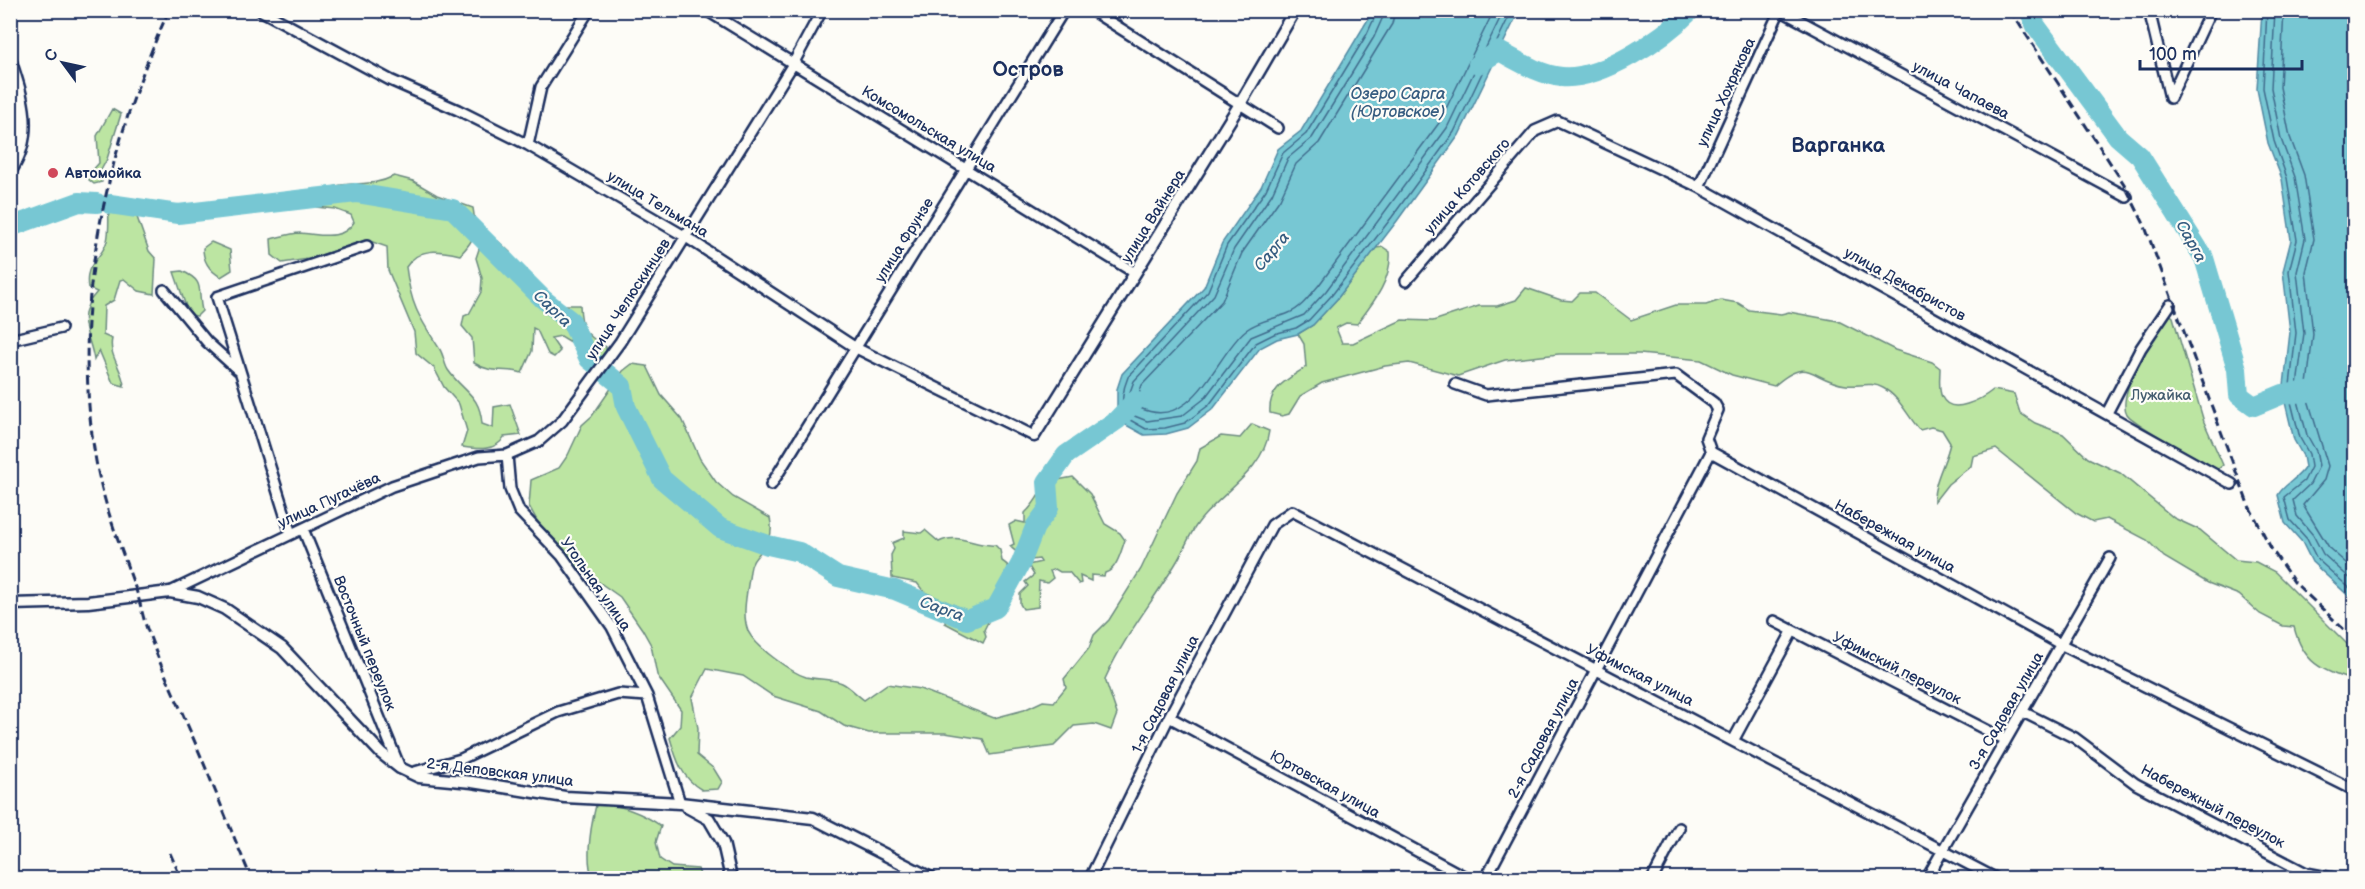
<svg xmlns="http://www.w3.org/2000/svg" width="2365" height="889" viewBox="0 0 2365 889" font-family="'Balsamiq Sans',sans-serif">
<style>
.green{fill:#bce5a2;stroke:#6c8a80;stroke-width:1.5}
.water{fill:#77c7d3;stroke:#528aa4;stroke-width:1.5}
.lines{fill:none;stroke-linecap:round;stroke-linejoin:round}
.shore{stroke:#406c8d;stroke-width:1.5}
.river{stroke:#77c7d3;stroke-width:20}
.minor-casing{stroke:#1b2f5e;stroke-width:14}
.tertiary-casing{stroke:#1b2f5e;stroke-width:15}
.minor{stroke:#fdfcf7;stroke-width:9}
.tertiary{stroke:#fdfcf7;stroke-width:10}
.rail{stroke:#1b2f5e;stroke-width:3;stroke-dasharray:9 4.5;stroke-linecap:butt}
.poi-dot{fill:#d1495b;stroke:#fdfcf7;stroke-width:2}
.labels{text-anchor:middle;stroke-width:4.5;stroke-linejoin:round;paint-order:stroke}
.street-label{font-size:15px;fill:#1b2f5e;stroke:#fdfcf7}
.poi-label{font-size:15px;font-weight:bold;fill:#1b2f5e;stroke:#fdfcf7;text-anchor:start}
.park-label{font-size:15px;fill:#435c6f;stroke:#fdfcf7}
.water-label{font-size:16px;font-style:italic;fill:#375d81;stroke:#fdfcf7}
.district-label{font-size:21px;font-weight:bold;fill:#1b2f5e;stroke:#fdfcf7}
</style>
<rect width="100%" height="100%" fill="#fdfcf7"/>
<filter id="ink" filterUnits="userSpaceOnUse"><feTurbulence type="fractalNoise" baseFrequency=".0167" numOctaves="2"/><feDisplacementMap in="SourceGraphic" scale="12" xChannelSelector="R" yChannelSelector="G"/><feConvolveMatrix kernelMatrix="1 2 1 2 8 2 1 2 1" color-interpolation-filters="sRGB"/></filter>
<g filter="url(#ink)">
<path class="green" d="M 112,109 L 121,114 L 107,159 L 100,172 L 102,182 L 94,184 L 89,180 L 89,174 L 99,163 L 97,136 Z
M 394,176 L 413,181 L 437,195 L 473,208 C 477,232 477,237 460,255 C 438,250 419,247 406,267 C 411,306 419,317 439,348 C 444,355 444,364 448,370 C 463,392 480,394 482,424 L 493,428 L 494,407 L 510,404 L 521,435 L 504,437 C 496,452 476,449 462,447 L 467,431 L 459,404 L 444,387 L 434,368 L 416,353 L 414,332 L 388,270 L 387,247 L 367,240 L 308,259 L 282,263 L 272,255 L 271,239 C 280,237 291,233 300,233 C 319,234 342,242 354,222 L 351,215 L 335,209 L 316,207 L 314,196 C 345,175 365,191 394,176 Z
M 113,202 L 132,203 L 149,251 L 156,259 L 154,294 L 139,291 L 124,279 L 120,280 L 114,300 L 104,306 L 103,335 L 112,339 C 108,355 123,370 124,386 L 113,383 L 99,350 L 94,360 C 90,333 73,318 97,292 L 88,288 C 84,262 100,263 107,241 C 110,229 108,218 109,206 Z
M 483,237 L 498,241 L 510,252 C 512,274 529,273 539,289 L 537,299 L 545,305 L 580,305 C 581,329 584,334 606,347 L 606,351 L 599,359 L 589,359 L 584,350 L 561,336 L 551,338 L 560,351 L 554,357 L 548,354 L 537,330 L 533,328 L 532,351 L 522,373 C 501,367 494,375 474,363 L 472,338 L 462,326 L 464,316 L 469,314 L 481,292 L 482,278 L 476,258 Z
M 211,242 L 230,250 L 232,270 L 221,277 C 210,271 203,261 203,248 Z
M 1383,247 L 1390,252 C 1392,280 1373,303 1357,324 L 1346,323 L 1336,328 L 1342,343 L 1353,343 L 1402,320 L 1433,321 L 1479,306 L 1497,306 L 1516,300 L 1526,288 L 1561,300 L 1572,301 L 1580,293 L 1595,293 L 1631,320 L 1676,305 L 1706,305 L 1721,300 L 1738,303 L 1749,310 L 1781,314 L 1789,312 L 1838,321 L 1895,350 L 1932,362 L 1940,368 C 1940,377 1938,389 1942,397 C 1951,417 1983,398 1993,390 L 2014,394 L 2020,413 L 2035,423 L 2063,434 L 2088,458 L 2120,473 L 2174,518 L 2200,530 L 2236,560 L 2256,562 L 2275,572 L 2354,651 L 2354,681 C 2321,670 2303,663 2294,627 L 2283,626 L 2260,614 L 2239,595 L 2208,583 L 2164,557 L 2147,540 L 2107,519 L 2093,522 L 2076,513 L 1996,449 L 1973,456 L 1971,466 L 1948,484 L 1934,502 C 1933,481 1946,463 1950,443 L 1942,430 L 1931,427 L 1920,430 C 1907,416 1900,397 1883,388 C 1871,381 1858,387 1846,385 C 1810,380 1810,354 1774,386 L 1732,375 L 1701,360 L 1640,354 L 1559,354 L 1505,360 L 1458,376 L 1409,363 L 1385,366 L 1322,383 L 1300,396 L 1289,414 L 1282,416 L 1270,413 C 1268,388 1287,380 1306,367 L 1304,344 L 1298,334 L 1313,325 L 1337,299 L 1376,248 Z
M 182,271 C 206,282 197,289 202,311 L 197,316 L 189,315 L 174,272 Z
M 2168,313 L 2173,317 L 2204,422 L 2223,465 L 2217,470 C 2201,460 2134,425 2127,414 C 2115,393 2157,331 2168,313 Z
M 632,364 L 647,366 L 661,395 L 682,419 L 700,459 L 716,482 L 733,497 L 770,518 C 777,549 752,551 750,571 C 748,589 741,613 748,631 C 755,646 790,672 806,677 C 817,680 831,678 842,683 C 850,687 857,695 864,700 L 887,684 L 920,689 L 994,718 L 1024,710 L 1043,701 L 1054,702 L 1066,687 L 1064,679 L 1089,648 L 1094,635 L 1109,620 L 1141,569 L 1177,493 L 1197,461 L 1200,448 L 1221,436 L 1240,438 L 1252,424 L 1269,431 C 1264,471 1220,493 1198,523 C 1189,535 1184,550 1176,563 C 1152,603 1124,636 1105,679 L 1117,714 L 1111,730 L 1094,724 L 1074,726 L 1054,746 L 990,755 L 983,739 L 945,733 L 869,733 L 844,726 L 821,711 L 773,696 L 743,676 L 707,669 L 692,698 L 698,728 L 697,755 L 714,769 L 722,782 L 718,789 L 702,790 C 682,779 676,759 670,738 L 680,726 L 681,710 L 657,675 L 651,645 L 642,629 L 620,597 L 572,563 L 539,524 L 529,506 L 531,480 L 559,468 L 568,455 L 582,425 L 592,416 L 623,371 Z
M 1073,477 L 1090,494 L 1105,524 L 1120,533 L 1125,540 C 1121,551 1117,570 1105,573 L 1104,576 L 1091,575 L 1091,581 L 1080,576 L 1081,583 L 1079,584 L 1069,572 L 1060,572 L 1055,569 L 1050,571 L 1053,578 L 1047,583 L 1039,581 L 1038,607 L 1023,609 L 1020,604 L 1020,594 L 1028,586 L 1025,582 L 1034,575 L 1028,565 L 1041,562 L 1039,559 L 1031,560 C 1025,556 1015,553 1010,546 L 1014,544 L 1009,525 L 1016,521 L 1025,523 L 1025,513 C 1036,503 1039,493 1047,482 Z
M 925,530 L 939,542 C 958,532 976,547 995,545 L 1000,550 L 1002,561 C 1010,566 1011,570 1009,579 L 1017,585 L 1008,598 L 999,593 C 991,604 983,607 988,622 L 984,630 L 986,637 L 983,643 L 945,623 L 945,608 L 959,612 L 964,609 L 924,592 L 917,583 L 892,578 L 891,555 L 894,549 L 892,543 L 904,538 L 904,531 L 921,533 Z
M 598,798 L 598,802 C 622,806 641,812 661,826 L 656,842 L 660,859 L 672,867 L 698,869 L 701,878 L 593,878 C 584,859 592,819 598,798 Z"/>
<path class="water" d="M 1373,11 L 1519,11 L 1459,135 L 1397,221 L 1337,299 L 1313,325 L 1298,334 L 1277,339 L 1260,348 L 1213,409 L 1188,428 L 1166,434 L 1144,435 L 1117,420 L 1117,389 L 1122,374 L 1204,287 L 1222,243 L 1261,187 L 1278,149 L 1301,131 Z
M 2262,11 L 2354,11 L 2354,601 L 2312,562 L 2302,542 L 2285,523 L 2278,495 C 2284,484 2298,479 2305,467 L 2303,456 L 2294,440 L 2283,394 L 2290,332 L 2283,271 L 2291,240 L 2282,179 L 2268,143 L 2257,89 Z"/>
<g class="lines">
<path class="shore" d="M 1378,10 L 1367,34 L 1306,134 L 1283,153 L 1266,190 L 1227,245 L 1208,291 L 1128,377 C 1122,391 1122,402 1123,416 L 1146,429 L 1165,428 L 1185,423 L 1209,405 L 1256,343 L 1274,334 L 1296,328 L 1309,320 L 1332,295 L 1392,217 L 1454,132 L 1512,10
M 1386,10 L 1374,37 L 1312,138 L 1288,158 L 1272,194 L 1234,249 L 1214,295 L 1134,381 L 1130,392 L 1132,415 L 1147,421 L 1182,416 L 1204,399 L 1251,337 L 1304,315 L 1326,291 L 1447,128 L 1504,10
M 1395,10 L 1392,24 L 1319,143 L 1296,164 L 1280,199 L 1242,253 L 1222,301 L 1142,385 L 1139,394 L 1140,408 C 1194,433 1217,352 1246,330 C 1259,320 1275,319 1289,313 C 1302,308 1311,294 1319,285 L 1439,123 L 1494,10
M 2267,10 L 2263,88 L 2274,141 L 2287,178 L 2297,240 L 2289,271 L 2296,333 L 2289,394 L 2300,438 L 2309,454 L 2311,467 L 2304,481 L 2284,497 L 2290,520 L 2307,539 L 2317,559 L 2354,592
M 2275,10 L 2271,88 L 2281,139 L 2295,177 L 2305,239 L 2297,272 L 2304,333 L 2296,393 L 2307,435 L 2316,451 L 2319,466 L 2310,484 L 2293,500 L 2297,516 L 2313,535 L 2323,554 L 2354,582
M 2284,10 L 2280,87 L 2290,137 L 2304,175 L 2314,239 L 2306,272 L 2313,334 L 2306,393 L 2328,466 L 2324,480 L 2303,505 L 2330,549 L 2354,570"/>
<path class="river" d="M 2029,10 L 2036,26 L 2118,137 L 2140,156 L 2204,258 L 2237,369 L 2239,395 L 2254,406 L 2283,394 L 2354,388
M 1478,64 L 1499,51 C 1518,61 1540,75 1562,77 C 1602,80 1664,38 1691,10
M 110,204 L 178,214 L 356,193 L 453,209 L 543,299 L 571,321 L 589,359 L 622,386 L 626,407 L 662,479 L 720,528 L 768,545 L 799,552 L 838,577 L 895,590 L 967,620 L 996,608 L 1021,563 L 1035,527 L 1049,508 L 1047,482 L 1066,455 L 1117,420 L 1135,401
M 10,227 L 79,202 L 97,203"/>
<defs>
<path id="minor" d="M 260,10 L 390,80 L 458,110 L 528,145 L 686,237 L 856,348 L 1034,436
M 706,10 L 1135,273
M 1091,10 L 1278,128
M 1780,10 L 2127,197
M 2149,10 L 2170,98
M 2170,98 L 2211,10
M 528,145 L 541,87 L 589,10
M 1699,187 L 1780,10
M 1406,281 L 1535,131 L 1558,121 L 1699,187 L 2232,484
M 164,290 L 207,342 L 238,370
M 10,340 L 61,328
M 1455,384 L 1486,395 L 1676,375 L 1714,403 L 1718,410 L 1706,438 L 1711,452 L 2062,645 L 2354,790
M 2107,413 L 2141,348 L 2170,305
M 507,455 L 510,489 L 519,511 L 562,556 L 612,627 L 647,696 L 680,803
M 771,485 L 1064,10
M 303,529 L 400,768
M 291,534 L 217,297 L 367,246
M 170,592 L 392,486 L 479,457 L 507,455 L 539,441 L 562,421 L 620,342 L 793,64 L 822,10
M 1774,621 L 2006,740
M 2023,712 L 2075,738 L 2136,784 L 2306,873 L 2333,878
M 1169,717 L 1467,878
M 1733,741 L 1792,632
M 411,773 L 461,759 L 558,712 L 618,694 L 647,696
M 1090,878 L 1169,717 L 1272,525 L 1292,511 L 1995,878
M 1486,878 L 1711,452
M 1653,878 L 1679,828
M 1927,878 L 2110,558"/>
<path id="tertiary" d="M 10,59 C 23,98 35,135 10,172
M 1034,436 L 1240,104 L 1295,10
M 10,604 L 88,602 L 170,592 L 198,597 L 225,609 L 282,648 L 381,753 L 400,768 L 419,777 L 472,782 L 565,797 L 680,803 L 813,818 L 931,878
M 687,807 L 709,819 L 723,843 L 731,878"/>
</defs>
<use href="#minor" class="minor-casing"/>
<use href="#tertiary" class="tertiary-casing"/>
<use href="#minor" class="minor"/>
<use href="#tertiary" class="tertiary"/>
<path class="rail" d="M 169,10 C 107,147 70,304 95,455 C 102,501 120,546 136,590 C 141,604 143,620 149,634 C 160,665 175,696 188,726 C 210,777 230,828 251,878
M 2010,10 L 2124,184 L 2144,224 L 2248,504 L 2272,550 L 2294,582 L 2354,639
M 170,853 L 181,878"/>
</g>
</g>
<circle class="poi-dot" cx="53" cy="173" r="6"/>
<g class="labels">
<g class="street-label">
<text transform="translate(1961 90) rotate(28)" y="5">улица Чапаева</text>
<text transform="translate(1726 92) rotate(-65)" y="5">улица Хохрякова</text>
<text transform="translate(929 129) rotate(31)" y="5">Комсомольская улица</text>
<text transform="translate(1467 186) rotate(-49)" y="5">улица Котовского</text>
<text transform="translate(658 204) rotate(31)" y="5">улица Тельмана</text>
<text transform="translate(1153 216) rotate(-58)" y="5">улица Вайнера</text>
<text transform="translate(904 240) rotate(-58)" y="5">улица Фрунзе</text>
<text transform="translate(1905 284) rotate(29)" y="5">улица Декабристов</text>
<text transform="translate(628 299) rotate(-57)" y="5">улица Челюскинцев</text>
<text transform="translate(329 500) rotate(-25)" y="5">улица Пугачёва</text>
<text transform="translate(1895 536) rotate(29)" y="5">Набережная улица</text>
<text transform="translate(596 584) rotate(55)" y="5">Угольная улица</text>
<text transform="translate(365 643) rotate(68)" y="5">Восточный переулок</text>
<text transform="translate(1897 668) rotate(27)" y="5">Уфимский переулок</text>
<text transform="translate(1640 675) rotate(27)" y="5">Уфимская улица</text>
<text transform="translate(1165 694) rotate(-63)" y="5">1-я Садовая улица</text>
<text transform="translate(2006 711) rotate(-60)" y="5">3-я Садовая улица</text>
<text transform="translate(1543 738) rotate(-62)" y="5">2-я Садовая улица</text>
<text transform="translate(500 772) rotate(7)" y="5">2-я Деповская улица</text>
<text transform="translate(1325 784) rotate(29)" y="5">Юртовская улица</text>
<text transform="translate(2213 806) rotate(28)" y="5">Набережный переулок</text>
</g>
<g class="poi-label">
<text x="65" y="178">Автомойка</text>
</g>
<g class="park-label">
<text x="2161" y="400">Лужайка</text>
</g>
<g class="water-label">
<text x="1398" y="99">Озеро Сарга<tspan x="1398" dy="18">(Юртовское)</tspan></text>
<text transform="translate(2192 241) rotate(61)" y="6">Сарга</text>
<text transform="translate(1271 251) rotate(-50)" y="6">Сарга</text>
<text transform="translate(553 308) rotate(44)" y="6">Сарга</text>
<text transform="translate(942 608) rotate(20)" y="6">Сарга</text>
</g>
<g class="district-label">
<text x="1028" y="76">Остров</text>
<text x="1838" y="152">Варганка</text>
</g>
</g>
<rect width="2365" height="889" fill="none" stroke="#fdfcf7" stroke-width="36"/>
<rect x="18" y="18" width="2329" height="853" fill="none" stroke="#1b2f5e" stroke-width="2" filter="url(#ink)"/>
<g transform="translate(63 63) rotate(303)" stroke="#fdfcf7" stroke-width="4.5" paint-order="stroke">
<path d="M0-4.5L10 22L0 15L-10 22Z" fill="#1b2f5e"/>
<text y="-9" font-size="16" font-weight="bold" text-anchor="middle" fill="#1b2f5e">С</text>
</g>
<path d="M2140 60v9h162v-9" fill="none" stroke="#1b2f5e" stroke-width="3"/>
<text x="2149" y="60" font-size="18" fill="#1b2f5e" stroke="#fdfcf7" stroke-width="4.5" paint-order="stroke">100 m</text>
</svg>
